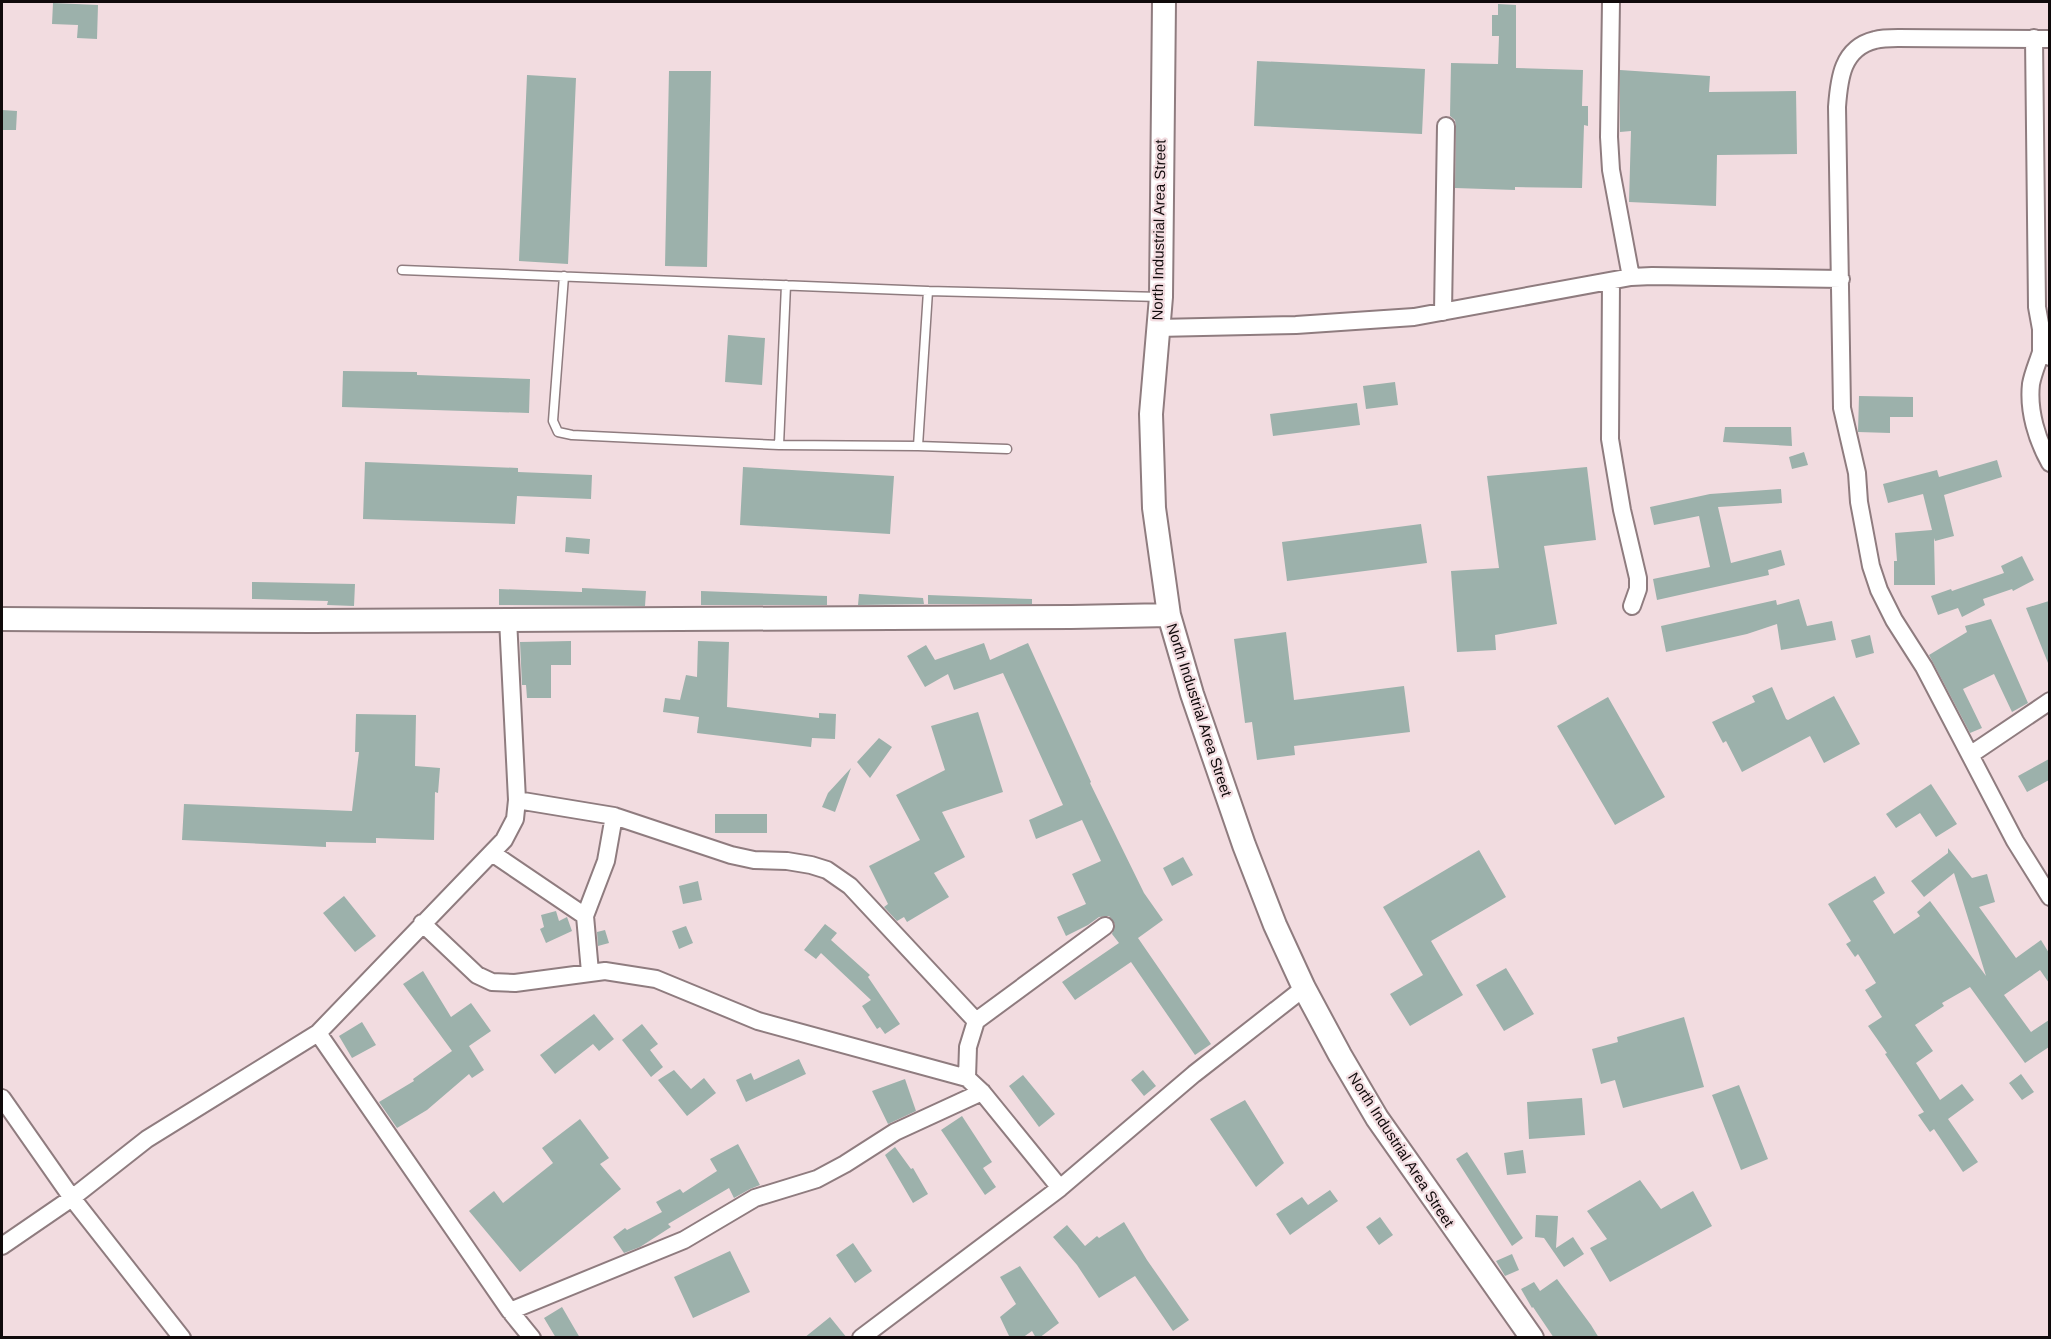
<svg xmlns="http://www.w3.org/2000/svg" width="2051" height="1339" viewBox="0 0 2051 1339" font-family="Helvetica,sans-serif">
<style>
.building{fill:#9cb1ab}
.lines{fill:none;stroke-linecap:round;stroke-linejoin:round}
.lane-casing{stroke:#8f7c7f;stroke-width:11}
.street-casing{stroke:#8f7c7f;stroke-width:20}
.secondary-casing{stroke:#8f7c7f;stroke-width:26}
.lane{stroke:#fff;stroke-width:8}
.street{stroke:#fff;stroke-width:16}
.secondary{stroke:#fff;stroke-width:22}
.labels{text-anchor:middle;stroke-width:4.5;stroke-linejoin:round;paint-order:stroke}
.street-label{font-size:15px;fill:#100a0b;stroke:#f2dce0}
</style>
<rect width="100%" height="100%" fill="#f2dce0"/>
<path class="building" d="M 53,3 L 98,5 L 97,39 L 77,38 L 78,25 L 52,24 Z
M 1498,4 L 1516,5 L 1516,68 L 1583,70 L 1582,106 L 1588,106 L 1588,126 L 1584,125 L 1582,188 L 1515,187 L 1515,190 L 1455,188 L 1456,126 L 1455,120 L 1450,116 L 1451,63 L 1498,64 L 1499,36 L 1492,36 L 1492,15 L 1498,15 Z
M 1257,61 L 1425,69 L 1422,134 L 1254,126 Z
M 1620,70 L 1710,76 L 1709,92 L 1796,91 L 1797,154 L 1717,155 L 1716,206 L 1629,202 L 1631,131 L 1620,132 Z
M 669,71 L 711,71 L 707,267 L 665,266 Z
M 527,75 L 576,78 L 568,264 L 519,261 Z
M 2,110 L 17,111 L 16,130 L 2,130 Z
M 728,335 L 765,338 L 762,385 L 725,382 Z
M 343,371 L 417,372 L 417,375 L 530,379 L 529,413 L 342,407 Z
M 1395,382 L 1398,405 L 1366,409 L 1363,386 Z
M 1859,396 L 1913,397 L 1913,417 L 1890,417 L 1890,433 L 1858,432 Z
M 1357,403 L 1360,425 L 1273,436 L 1270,414 Z
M 1725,427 L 1791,427 L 1792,446 L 1723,442 Z
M 1804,452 L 1808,465 L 1792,469 L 1789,457 Z
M 1997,460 L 2002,477 L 1944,495 L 1954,536 L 1935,541 L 1934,538 L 1935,585 L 1894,585 L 1894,561 L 1897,561 L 1895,533 L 1932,530 L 1923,494 L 1888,503 L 1883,484 L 1937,470 L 1939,477 Z
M 365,462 L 518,468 L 518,472 L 592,475 L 591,499 L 517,496 L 515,524 L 363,519 Z
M 743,467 L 894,476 L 890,534 L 740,525 Z
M 1587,467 L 1596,540 L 1544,546 L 1557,624 L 1495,635 L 1496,650 L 1457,652 L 1451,571 L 1499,568 L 1487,476 Z
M 1781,489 L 1782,503 L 1718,507 L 1731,563 L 1781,550 L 1785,565 L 1768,570 L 1769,575 L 1657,600 L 1653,579 L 1710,567 L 1699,516 L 1654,525 L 1650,507 L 1710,494 Z
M 1421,524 L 1427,563 L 1287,581 L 1282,542 Z
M 566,537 L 590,539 L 589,554 L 565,552 Z
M 2022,556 L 2034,580 L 2013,591 L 2012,589 L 1983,599 L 1985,605 L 1962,617 L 1958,608 L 1938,615 L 1931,596 L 1951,589 L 1952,591 L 2004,573 L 2001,566 Z
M 252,582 L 355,584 L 354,606 L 327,605 L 328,601 L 252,599 Z
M 582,588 L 646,591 L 645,606 L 499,605 L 499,589 L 582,592 Z
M 701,591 L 827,596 L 827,605 L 701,605 Z
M 859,594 L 923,598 L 924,604 L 858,605 Z
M 928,595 L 1032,599 L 1032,604 L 928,604 Z
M 1799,599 L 1807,626 L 1832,621 L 1836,640 L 1781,650 L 1777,624 L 1747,634 L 1666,652 L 1661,626 L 1776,600 L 1777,605 Z
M 2049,601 L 2049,663 L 2048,663 L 2026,608 Z
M 1991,619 L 2028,703 L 2012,712 L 1994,674 L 1963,689 L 1982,728 L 1970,733 L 1929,655 L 1967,632 L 1965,626 Z
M 1286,632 L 1294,700 L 1404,686 L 1410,732 L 1294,746 L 1295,755 L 1257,760 L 1252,722 L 1245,723 L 1234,639 Z
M 1870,635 L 1874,653 L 1856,658 L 1851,640 Z
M 571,641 L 571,665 L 551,665 L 551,698 L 527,698 L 526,685 L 522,685 L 520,642 Z
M 698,641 L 729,642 L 727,707 L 819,718 L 819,713 L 836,714 L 835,739 L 812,738 L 811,747 L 697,733 L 699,717 L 663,712 L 665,698 L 680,700 L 686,675 L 697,677 Z
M 984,643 L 990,660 L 1028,643 L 1091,782 L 1090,783 L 1144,893 L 1163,920 L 1138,938 L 1211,1044 L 1195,1055 L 1131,962 L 1075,1000 L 1062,982 L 1119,943 L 1112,934 L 1115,924 L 1109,916 L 1099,917 L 1088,925 L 1066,936 L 1057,917 L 1086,904 L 1072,874 L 1101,861 L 1082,820 L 1036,839 L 1029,820 L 1063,805 L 1003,673 L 954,690 L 948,674 L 925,687 L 907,656 L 926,645 L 935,660 Z
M 1772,687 L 1786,719 L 1788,720 L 1834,696 L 1860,744 L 1824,763 L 1810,736 L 1742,772 L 1726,741 L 1723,743 L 1712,722 L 1755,702 L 1752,696 Z
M 1608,697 L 1665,797 L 1615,825 L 1557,726 Z
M 978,712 L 1003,792 L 942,812 L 965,857 L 934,873 L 949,897 L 907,922 L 904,917 L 897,921 L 884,907 L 888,904 L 869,866 L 920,840 L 896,795 L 945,770 L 931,726 Z
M 356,714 L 416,715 L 415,766 L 440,768 L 438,793 L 435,792 L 434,840 L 376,838 L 376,843 L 326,842 L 326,847 L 182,840 L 184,804 L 352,811 L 359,752 L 355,752 Z
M 879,738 L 892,747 L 870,778 L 857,762 Z
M 2049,759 L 2049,780 L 2027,792 L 2018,776 Z
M 851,768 L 835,812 L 822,807 L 828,793 Z
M 1931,784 L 1957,824 L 1936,837 L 1920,813 L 1896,828 L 1886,814 Z
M 715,814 L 767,814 L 767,833 L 715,833 Z
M 1948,848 L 1972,878 L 1987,874 L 1995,902 L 1979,907 L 2016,958 L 2041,940 L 2049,953 L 2049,983 L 2040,970 L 2004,995 L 2031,1032 L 2049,1020 L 2049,1047 L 2025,1063 L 1970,987 L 1942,1003 L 1944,1006 L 1915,1025 L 1933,1051 L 1916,1063 L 1940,1100 L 1962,1084 L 1974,1100 L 1948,1119 L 1978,1162 L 1963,1172 L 1934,1129 L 1930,1132 L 1918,1115 L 1924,1112 L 1885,1054 L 1887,1053 L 1868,1026 L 1882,1017 L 1865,990 L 1876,983 L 1858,954 L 1855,957 L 1846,944 L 1851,941 L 1828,904 L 1875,876 L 1885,893 L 1873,901 L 1894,934 L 1920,916 L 1917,912 L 1930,901 L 1986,976 L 1954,873 L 1924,897 L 1911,881 L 1948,853 Z
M 1479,850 L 1506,897 L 1431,941 L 1463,995 L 1410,1026 L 1390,994 L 1423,975 L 1383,907 Z
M 1183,857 L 1193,875 L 1172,886 L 1163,868 Z
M 698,881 L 702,900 L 683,904 L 679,886 Z
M 344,896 L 376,936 L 355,952 L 323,913 Z
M 556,911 L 559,921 L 567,917 L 572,931 L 546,943 L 540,929 L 544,927 L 541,915 Z
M 825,924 L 837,933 L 831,940 L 870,975 L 868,977 L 900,1024 L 885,1034 L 880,1027 L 877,1029 L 862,1006 L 871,1000 L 821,953 L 816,959 L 804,950 Z
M 686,926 L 693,943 L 679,949 L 672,931 Z
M 605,930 L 609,943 L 598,946 L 597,932 Z
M 1506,968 L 1534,1014 L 1504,1031 L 1476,985 Z
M 423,971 L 451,1017 L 471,1003 L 491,1031 L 469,1046 L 484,1070 L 472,1078 L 469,1074 L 427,1110 L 397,1128 L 379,1102 L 414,1081 L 413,1079 L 452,1051 L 403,984 Z
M 594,1014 L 614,1039 L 599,1051 L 593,1044 L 555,1074 L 540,1055 Z
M 1684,1017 L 1704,1087 L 1623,1108 L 1615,1080 L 1601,1084 L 1592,1049 L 1618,1042 L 1617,1037 Z
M 362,1022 L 376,1045 L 352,1058 L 339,1036 Z
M 642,1024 L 658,1044 L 650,1050 L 663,1067 L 651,1077 L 622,1040 Z
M 799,1059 L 806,1074 L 746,1102 L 736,1080 L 751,1073 L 754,1080 Z
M 674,1070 L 691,1089 L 704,1078 L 716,1093 L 687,1116 L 658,1080 Z
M 1143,1070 L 1156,1086 L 1144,1096 L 1131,1080 Z
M 2021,1074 L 2034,1092 L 2022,1100 L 2009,1083 Z
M 1023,1075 L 1055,1114 L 1039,1127 L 1009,1086 Z
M 905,1079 L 916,1111 L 888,1124 L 872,1091 Z
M 1739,1085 L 1768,1159 L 1741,1170 L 1712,1095 Z
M 1582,1098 L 1585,1135 L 1529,1139 L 1527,1102 Z
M 1245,1100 L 1284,1163 L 1256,1187 L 1210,1119 Z
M 962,1116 L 992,1162 L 983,1168 L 996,1187 L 985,1195 L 941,1130 Z
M 580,1119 L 609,1158 L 600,1164 L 621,1189 L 520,1272 L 469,1211 L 494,1191 L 503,1203 L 553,1163 L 542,1148 Z
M 738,1144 L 760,1185 L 750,1189 L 734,1198 L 729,1188 L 668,1224 L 671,1227 L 640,1247 L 624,1253 L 613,1237 L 625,1228 L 627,1230 L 662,1212 L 656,1202 L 680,1189 L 683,1193 L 717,1171 L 710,1159 Z
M 895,1147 L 911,1169 L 913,1168 L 928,1194 L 913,1203 L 885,1155 Z
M 1523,1150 L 1526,1173 L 1507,1175 L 1504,1153 Z
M 1467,1152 L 1523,1238 L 1512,1246 L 1456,1159 Z
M 1640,1180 L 1661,1209 L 1693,1191 L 1712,1226 L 1610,1282 L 1590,1248 L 1607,1239 L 1587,1211 Z
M 1330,1190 L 1338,1201 L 1290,1235 L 1276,1214 L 1302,1197 L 1308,1205 Z
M 1536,1215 L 1558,1216 L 1556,1248 L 1573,1237 L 1584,1254 L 1564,1267 L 1544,1238 L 1535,1237 Z
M 1380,1217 L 1393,1235 L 1379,1245 L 1366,1227 Z
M 1124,1222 L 1147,1260 L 1189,1320 L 1173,1331 L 1135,1276 L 1099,1298 L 1077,1265 L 1053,1237 L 1067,1225 L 1085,1246 L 1097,1236 L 1099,1238 Z
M 853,1243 L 872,1271 L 855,1283 L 836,1255 Z
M 730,1251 L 750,1292 L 693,1318 L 674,1277 Z
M 1512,1254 L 1519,1270 L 1505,1276 L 1496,1261 Z
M 1020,1266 L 1059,1323 L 1039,1338 L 1036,1338 L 1032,1331 L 1022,1338 L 1010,1338 L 1000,1317 L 1016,1304 L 1000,1277 Z
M 1557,1279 L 1591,1325 L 1599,1338 L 1554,1338 L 1533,1307 L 1532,1308 L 1521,1289 L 1534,1282 L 1540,1291 Z
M 562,1307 L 580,1338 L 556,1338 L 544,1318 Z
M 830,1317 L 847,1338 L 804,1338 Z"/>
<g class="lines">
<defs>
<path id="lane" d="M 402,270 L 928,291 L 1160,297
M 564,276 L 553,421 L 558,432 L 572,435 L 779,445 L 918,446 L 1007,449
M 779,445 L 786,285
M 918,446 L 928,291"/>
<path id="street" d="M 1611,2 L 1609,137 L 1611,170 L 1631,277
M 2034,38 L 2037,307 L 2041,329 L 2041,352 L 2050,357
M 2050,39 L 1898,38 C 1891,38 1882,38 1875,40 C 1842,48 1839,79 1837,107 L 1842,408 L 1857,473 L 1859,502 L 1871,566 L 1879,590 L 1894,620 L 1924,667 L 2015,841 L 2050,897
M 1611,281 L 1610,439 L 1622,510 L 1638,578 L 1638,589 L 1632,606
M 1443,312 L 1446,126
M 1157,328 L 1296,325 L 1414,317 L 1631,277 L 1652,276 L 1841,279
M 2041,352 C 2038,362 2033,373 2031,384 C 2028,411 2037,440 2050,463
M 1970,755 L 2050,701
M 517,800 L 614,816 L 731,855 L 754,860 L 787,861 L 811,865 L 827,870 L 850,886 L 976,1021
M 492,853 L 585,916
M 422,923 L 477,975 L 492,982 L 515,983 L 605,971 L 656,979 L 758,1021 L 967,1078
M 590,972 L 585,916 L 606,861 L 614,816
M 318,1033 L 510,1311 L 532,1338
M 2,1098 L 72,1198 L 182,1338
M 1060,1188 L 982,1092 L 967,1078 L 968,1047 L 976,1021 L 1105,926
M 2,1246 L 72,1198 L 147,1139 L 318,1033 L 504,840 L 515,819 L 517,800 L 508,619
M 510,1311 L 684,1240 L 755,1198 L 817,1179 L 845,1164 L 895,1132 L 982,1092
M 861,1338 L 1060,1188 L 1194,1074 L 1304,988"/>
<path id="secondary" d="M 1164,2 L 1161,297 L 1151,414 L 1154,508 L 1169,615 L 1192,694 L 1244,845 L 1275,925 L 1304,988 L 1340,1055 L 1377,1118 L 1532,1338
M 2,619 L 312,621 L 1071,617 L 1169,615"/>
</defs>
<use href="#lane" class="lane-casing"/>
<use href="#street" class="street-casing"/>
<use href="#secondary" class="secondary-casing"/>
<use href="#lane" class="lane"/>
<use href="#street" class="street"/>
<use href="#secondary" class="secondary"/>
</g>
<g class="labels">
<g class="street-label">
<text transform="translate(1159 230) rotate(-89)" y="5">North Industrial Area Street</text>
<text transform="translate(1199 710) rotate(72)" y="5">North Industrial Area Street</text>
<text transform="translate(1401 1150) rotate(57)" y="5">North Industrial Area Street</text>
</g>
</g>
<rect width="2051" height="1339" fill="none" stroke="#100a0b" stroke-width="6"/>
</svg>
